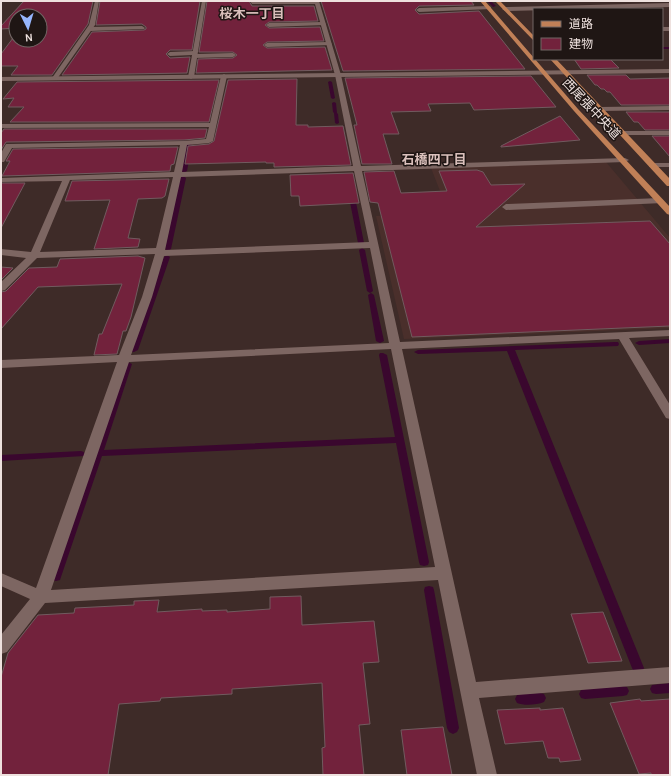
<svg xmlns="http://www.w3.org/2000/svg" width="671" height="776" viewBox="0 0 671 776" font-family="Karla,'Noto Sans JP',sans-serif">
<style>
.built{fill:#4a2f2b}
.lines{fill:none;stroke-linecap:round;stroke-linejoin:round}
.stream{fill:#3a072e;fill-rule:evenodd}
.building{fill:#72223c;stroke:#715b5f}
.lane{fill:#7d6662;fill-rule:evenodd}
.street{fill:#7d6662;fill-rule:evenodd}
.secondary{fill:#7d6662;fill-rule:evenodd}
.primary{fill:#c18057;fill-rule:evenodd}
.labels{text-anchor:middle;stroke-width:3;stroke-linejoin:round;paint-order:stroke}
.far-neighbourhood-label{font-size:13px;font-weight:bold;fill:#dac0bc;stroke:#1f1614}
.far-street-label{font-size:13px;fill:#eee1de;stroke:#1f1614}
</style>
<rect width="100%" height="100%" fill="#3e2b28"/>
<path class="built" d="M 606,162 L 670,238 L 670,328 L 404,339 L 376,216 L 449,214 L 431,168 Z"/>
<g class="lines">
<path class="stream" d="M 487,1 L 491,1 L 496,6 L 493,7 Z
M 662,47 L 670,47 L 670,49 L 662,49 Z
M 330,81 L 332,82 L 335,98 L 333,99 L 331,98 L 328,82 Z
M 334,102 L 336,103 L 337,113 L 338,114 L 339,123 L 337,124 L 335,123 L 334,113 L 333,112 L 332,103 Z
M 189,143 L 192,145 L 187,171 L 184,173 L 181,171 L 186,145 Z
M 183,176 L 186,178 L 171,249 L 168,251 L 165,249 L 180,178 Z
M 352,195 L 355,197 L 364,243 L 361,245 L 358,243 L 349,197 Z
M 362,248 L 365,250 L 373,291 L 370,293 L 367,291 L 359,250 Z
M 167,255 L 170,257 L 138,350 L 134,352 L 131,352 L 130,350 L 164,257 Z
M 371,293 L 374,295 L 384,341 L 380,343 L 376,341 L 368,295 Z
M 670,339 L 670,343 L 639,345 L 635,343 L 639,341 Z
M 615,342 L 618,342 L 619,344 L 618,346 L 515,350 L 644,668 L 642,672 L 638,673 L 634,672 L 632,668 L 507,351 L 418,354 L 414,352 L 418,350 Z
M 380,353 L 383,353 L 387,355 L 429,562 L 428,565 L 424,566 L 420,565 L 419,562 L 396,443 L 102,456 L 61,577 L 60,580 L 56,581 L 52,580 L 51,577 L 125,362 L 128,362 L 132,364 L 104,450 L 395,437 L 379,355 Z
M 81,451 L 84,452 L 85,454 L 84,456 L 1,461 L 1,455 Z
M 429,586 L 433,587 L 434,590 L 459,728 L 457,732 L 453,734 L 449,732 L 447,728 L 424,590 L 425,587 Z
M 670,683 L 670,693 L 656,694 L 652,693 L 650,689 L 652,685 Z
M 623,686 L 627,687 L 629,691 L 627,695 L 623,696 L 585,699 L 581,698 L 579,694 L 581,690 L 585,689 Z
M 540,693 L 544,694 L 546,698 L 544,702 C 537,705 524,706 517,703 L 515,699 L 517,695 L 521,694 Z"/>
</g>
<path class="building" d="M 24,1 L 93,1 L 88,24 L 52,75 L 11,75 L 18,66 L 1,66 L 1,54 L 16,34 L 16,40 L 40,40 L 40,16 L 16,16 L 16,28 L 1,29 L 1,26 Z
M 100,1 L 200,1 L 192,50 L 170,50 L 166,54 L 170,58 L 190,57 L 187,73 L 62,75 L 92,32 L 144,30 L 146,29 L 146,27 L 142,24 L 96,25 Z
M 207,1 L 249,1 L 252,6 L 314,6 L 318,21 L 269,22 L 265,25 L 269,28 L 320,27 L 324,41 L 267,42 L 263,45 L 267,48 L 325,47 L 332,70 L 196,73 L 198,59 L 233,58 L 237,55 L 233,52 L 199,52 Z
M 321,1 L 471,1 L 474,5 L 419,6 L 415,10 L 419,14 L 479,11 L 525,69 L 343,71 Z
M 574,59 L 610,59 L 619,68 L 581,69 Z
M 587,75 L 626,75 L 630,79 L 670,78 L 670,105 L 621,105 L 610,92 L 607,92 L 604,89 L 601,89 L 597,85 L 595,85 Z
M 531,76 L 556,107 L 474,110 L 470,103 L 428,104 L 431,111 L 391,112 L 399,134 L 383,134 L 392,164 L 362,164 L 354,125 L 357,125 L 345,78 Z
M 297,79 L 296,125 L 308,125 L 308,127 L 343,126 L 351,165 L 274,167 L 274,163 L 266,163 L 266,162 L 185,164 L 188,146 L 209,144 L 214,141 L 228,80 Z
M 219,80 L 209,122 L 10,122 L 24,107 L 8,107 L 14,98 L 3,99 L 17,82 Z
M 626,112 L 670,112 L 670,130 L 645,130 L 638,122 L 634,122 Z
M 560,116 L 580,140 L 501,147 L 501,146 Z
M 4,129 L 207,129 L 205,138 L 184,140 L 6,142 L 1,150 L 1,133 Z
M 652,136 L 670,136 L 670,157 Z
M 178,147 L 174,164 L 171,165 L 170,171 L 2,176 L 10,161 L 6,161 L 13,149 Z
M 477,170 L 483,172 L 491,185 L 525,184 L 476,227 L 650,221 L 670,244 L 670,326 L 412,337 L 378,203 L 370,202 L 364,172 L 394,171 L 401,193 L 447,191 L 439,171 Z
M 353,173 L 359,203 L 300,206 L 299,196 L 291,196 L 290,175 Z
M 169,179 L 165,196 L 162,198 L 138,199 L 128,238 L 140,239 L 138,247 L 94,249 L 110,200 L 65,201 L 72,181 Z
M 1,183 L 25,183 L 1,228 Z
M 138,256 L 145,258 L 131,317 L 126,331 L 123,331 L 117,354 L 94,355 L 99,334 L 102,334 L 122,284 L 38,287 L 1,329 L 1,292 L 6,291 L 29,268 L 57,267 L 60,259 Z
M 1,267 L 13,268 L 1,280 Z
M 301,596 L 302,625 L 374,621 L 379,662 L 363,663 L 370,724 L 359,725 L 364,775 L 323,775 L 322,748 L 325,747 L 322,683 L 232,689 L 232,694 L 161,698 L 160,701 L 119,704 L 108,775 L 1,775 L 1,677 L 8,653 L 38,615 L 74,613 L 75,608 L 134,605 L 134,601 L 159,600 L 157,612 L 202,609 L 202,611 L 227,610 L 227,612 L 270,609 L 270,597 Z
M 603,612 L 622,661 L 588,663 L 571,614 Z
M 640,699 L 641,701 L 670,699 L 670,775 L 651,775 L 651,773 L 639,774 L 610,703 Z
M 540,708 L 540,710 L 563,708 L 581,760 L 560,762 L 559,758 L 548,758 L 543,741 L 505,744 L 497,710 Z
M 443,727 L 452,775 L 407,775 L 401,730 Z"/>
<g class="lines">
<path class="lane" d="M 323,22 L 326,24 L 325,25 L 269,27 L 266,25 L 269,23 Z
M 142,26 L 145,28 L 144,29 L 90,31 L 87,29 L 90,27 Z
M 329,42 L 332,44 L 331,45 L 267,47 L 264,45 L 267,43 Z
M 195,51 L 197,52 L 197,54 L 233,53 L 236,55 L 233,57 L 194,58 L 192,57 L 192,55 L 170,56 L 167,54 L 170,52 Z
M 620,131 L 670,131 L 670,135 L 623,135 L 619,133 Z
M 660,198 L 664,201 L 663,203 L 506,210 L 502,207 L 506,204 Z"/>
<path class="street" d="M 95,1 L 99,1 L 95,25 L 57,79 L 53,79 L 52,78 L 89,25 Z
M 202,1 L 206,1 L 194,77 L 191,79 L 188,77 Z
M 250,1 L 319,1 L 341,75 L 361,166 L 625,158 L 629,160 L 625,162 L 362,171 L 400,342 L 670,330 L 670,336 L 629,338 L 670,405 L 670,419 L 666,418 L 619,339 L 402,349 L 476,682 L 670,667 L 670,683 L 479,698 L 497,775 L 477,775 L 438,580 L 45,603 L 7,652 L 1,654 L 1,635 L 30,599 L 1,586 L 1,573 L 36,588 L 117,362 L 1,368 L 1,360 L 119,355 L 142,297 L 155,254 L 37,258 L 5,290 L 1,291 L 1,282 L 26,258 L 1,255 L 1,249 L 31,252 L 62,181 L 1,182 L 1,178 L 174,172 L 180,145 L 12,148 L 4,162 L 1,162 L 1,153 L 6,144 L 9,144 L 184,141 L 206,139 L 209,127 L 1,128 L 1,124 L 210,123 L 221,76 L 224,74 L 227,76 L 213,141 L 209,143 L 187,145 L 182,172 L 353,166 L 335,75 L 315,4 L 252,4 ZM 354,171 L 369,242 L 165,250 L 181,177 ZM 173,177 L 156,248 L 40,252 L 70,180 ZM 370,248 L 389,343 L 131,355 L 152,297 L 164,256 ZM 391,349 L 435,567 L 51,590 L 129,362 Z
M 670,3 L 670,7 L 505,11 L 502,9 L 505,7 Z
M 489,6 L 491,7 L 491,9 L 419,12 L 416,10 L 419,8 Z
M 662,27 L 670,27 L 670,31 L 662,31 Z
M 670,106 L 670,110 L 600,111 L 597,109 L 600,107 Z
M 649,163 L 670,163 L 670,167 L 649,167 Z"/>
<path class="secondary" d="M 670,69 L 670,73 L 1,81 L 1,77 Z"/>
<path class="primary" d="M 480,1 L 485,1 L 578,109 L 670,207 L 670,215 L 667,214 L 574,111 Z
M 495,1 L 500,1 L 534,36 L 534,41 Z
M 550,59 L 556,59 L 670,179 L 670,186 L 667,186 Z"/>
</g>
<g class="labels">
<g class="far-neighbourhood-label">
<text x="252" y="18">桜木一丁目</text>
<text x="434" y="164">石橋四丁目</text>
</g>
<g class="far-street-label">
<text transform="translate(592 108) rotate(47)" y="5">西尾張中央道</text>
</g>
</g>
<rect width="671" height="776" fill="none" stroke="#eee1de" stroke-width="4"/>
<rect x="533" y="8" width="130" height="52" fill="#1f1614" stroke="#726765"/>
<rect x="541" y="21" width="20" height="6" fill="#c18057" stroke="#726765"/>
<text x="569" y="28" font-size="12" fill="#eee1de">道路</text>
<rect x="541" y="38" width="20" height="12" fill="#72223c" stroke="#726765"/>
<text x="569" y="48" font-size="12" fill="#eee1de">建物</text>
<g transform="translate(28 28) rotate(175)"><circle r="19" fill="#1f1614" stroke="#726765"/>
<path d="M0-3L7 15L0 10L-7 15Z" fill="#96b6fd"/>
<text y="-6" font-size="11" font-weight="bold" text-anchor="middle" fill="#eee1de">N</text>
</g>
</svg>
